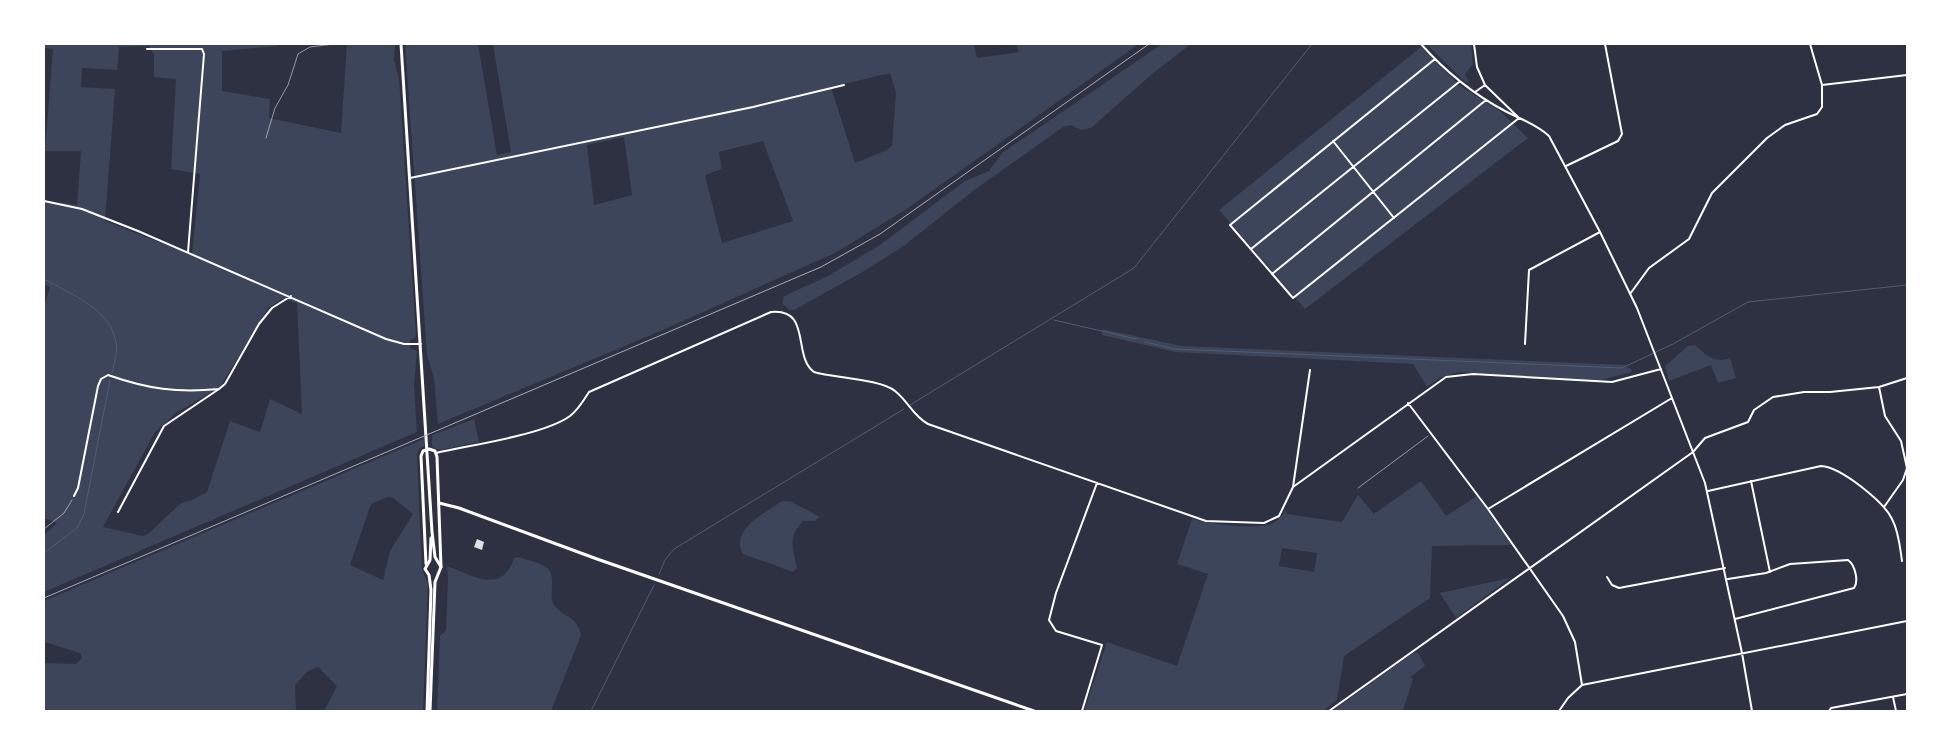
<svg xmlns="http://www.w3.org/2000/svg" width="1951" height="755" viewBox="0 0 1951 755" font-family="Inter,sans-serif">
<style>
.green{fill:#3c4559;fill-rule:evenodd}
.lines{fill:none;stroke-linecap:round;stroke-linejoin:round}
.stream{stroke:#4f5d75;stroke-width:1}
.building{fill:#e0e0e3}
.path{stroke:#fff;stroke-width:0.5}
.minor{stroke:#fff;stroke-width:2}
.primary{stroke:#fff;stroke-width:3}
.trunk{stroke:#fff;stroke-width:3}
.rail{stroke:#abadb3;stroke-width:1}
</style>
<rect width="100%" height="100%" fill="#2d3142"/>
<path class="green" d="M 44,44 L 277,44 L 277,46 L 222,51 L 222,91 L 270,99 L 269,118 L 341,133 L 347,44 L 395,44 L 394,60 L 399,78 L 416,335 L 415,338 L 410,341 L 410,348 L 417,351 L 414,385 L 417,432 L 44,592 L 44,535 L 57,523 L 44,518 L 44,307 L 50,287 L 44,284 L 44,200 L 77,205 L 81,151 L 45,151 L 53,49 L 44,48 ZM 149,46 L 154,55 L 154,77 L 176,79 L 171,169 L 200,174 L 192,255 L 105,221 L 115,89 L 81,87 L 82,68 L 117,70 L 119,47 ZM 282,299 L 297,303 L 302,414 L 270,399 L 260,432 L 230,421 L 207,492 L 192,500 L 181,503 L 149,533 L 143,536 L 103,527 L 155,432 L 176,413 L 220,387 L 268,308 Z
M 405,44 L 478,44 L 497,155 L 511,152 L 493,44 L 974,44 L 977,58 L 1019,52 L 1016,44 L 1139,44 L 908,208 L 837,252 L 665,329 L 438,424 L 434,378 L 427,355 ZM 890,73 L 896,93 L 892,145 L 887,150 L 855,163 L 831,87 ZM 624,137 L 632,195 L 594,205 L 587,145 ZM 763,141 L 793,221 L 722,243 L 705,175 L 722,169 L 719,152 Z
M 1162,44 L 1191,44 L 1152,74 L 1091,128 L 1081,130 L 1071,125 L 1063,127 L 973,191 L 905,245 L 866,270 L 794,310 L 789,310 L 782,303 L 784,296 L 828,276 L 880,245 L 965,181 L 989,171 L 1002,153 Z
M 1426,44 L 1471,44 L 1473,64 L 1465,74 L 1469,82 L 1465,82 Z
M 1421,47 L 1459,85 L 1500,111 L 1528,138 L 1305,309 L 1219,210 Z
M 1102,329 L 1182,346 L 1625,365 L 1632,370 L 1631,372 L 1598,381 L 1459,372 L 1441,377 L 1427,387 L 1413,364 L 1175,352 L 1102,335 Z
M 1695,345 C 1707,355 1714,364 1730,358 L 1736,378 L 1718,383 L 1711,365 L 1669,381 L 1665,366 L 1688,346 Z
M 474,419 L 479,442 L 439,450 L 432,447 L 432,435 Z
M 424,439 L 424,446 L 419,449 L 417,454 L 422,569 L 428,584 L 423,711 L 324,711 L 337,686 L 318,667 L 308,671 L 295,685 L 296,711 L 44,711 L 44,663 L 76,664 L 82,658 L 80,653 L 44,642 L 44,601 ZM 388,497 L 393,498 L 413,514 L 390,551 L 383,580 L 350,565 L 371,504 Z
M 1421,481 L 1446,516 L 1477,496 L 1512,545 L 1432,546 L 1430,598 L 1344,656 L 1337,700 L 1323,711 L 1084,711 L 1107,642 L 1177,666 L 1208,574 L 1177,564 L 1192,519 C 1209,524 1261,531 1275,522 C 1280,519 1283,514 1286,510 L 1287,514 L 1342,522 L 1358,495 L 1374,514 ZM 1282,548 L 1317,553 L 1314,572 L 1279,566 Z
M 782,501 L 792,502 L 820,517 L 815,521 L 803,521 C 787,538 793,547 797,568 L 793,572 L 743,554 C 729,530 765,513 782,501 Z
M 519,557 C 527,560 542,563 548,569 C 556,577 549,593 553,603 C 560,617 577,614 581,635 L 551,711 L 437,711 L 440,636 L 446,630 L 448,579 L 447,566 C 474,576 502,595 514,558 Z
M 1510,578 L 1456,618 L 1440,593 Z
M 1413,653 L 1418,653 L 1425,666 L 1410,677 L 1413,679 L 1403,711 L 1332,711 Z"/>
<g class="lines">
<path class="stream" d="M 44,279 C 70,294 110,308 116,342 C 118,352 114,363 112,373
M 1054,320 L 1136,339
M 1145,342 L 1175,349 L 1622,368 L 1673,344 L 1748,302 L 1907,285
M 910,405 L 1134,268 L 1312,44
M 44,553 L 77,528 L 84,514 L 110,380
M 659,574 L 665,560 L 674,549 L 904,409
M 591,711 L 654,585"/>
</g>
<path class="building" d="M 477,539 L 484,542 L 482,550 L 474,547 Z"/>
<g class="lines">
<path class="path" d="M 266,138 L 275,108 L 288,85 L 298,54 L 310,47 L 334,44
M 1358,488 L 1428,436
M 44,529 L 64,513 L 72,500"/>
<path class="minor" d="M 1421,44 C 1445,71 1473,94 1505,111 C 1520,119 1536,124 1549,136 L 1600,232 L 1637,308 L 1705,483 L 1742,653 L 1752,711
M 1810,44 L 1822,85 L 1907,75
M 147,49 L 202,49 L 204,54 L 188,252
M 1435,59 L 1230,225 L 1293,298 L 1519,118 L 1485,85 L 1477,67 L 1474,44
M 1475,92 L 1485,85
M 1333,141 L 1394,218
M 1566,166 L 1618,141 L 1622,134 L 1605,44
M 410,178 L 753,107 L 844,85
M 44,201 L 82,209 L 138,231 L 386,339 L 404,344 L 421,344
M 1251,249 L 1459,82
M 1272,274 L 1486,100
M 1630,294 L 1649,268 L 1689,239 L 1712,193 L 1767,138 L 1785,125 L 1817,114 L 1822,107 L 1822,85
M 1525,344 L 1529,270 L 1600,232
M 1879,387 L 1885,416 L 1901,441 L 1907,468 L 1903,480 L 1884,507
M 1408,403 L 1488,509 L 1563,616 L 1575,642 L 1582,685 L 1907,621
M 436,453 C 470,445 544,435 570,416 C 578,410 584,400 589,392 L 771,312 C 812,308 792,356 814,372 C 834,378 880,379 895,391 C 908,401 913,416 928,424 L 1206,521 L 1264,523 L 1279,516 L 1293,487 L 1310,370
M 1751,481 L 1770,572
M 1293,487 L 1446,377 L 1473,374 L 1612,382 L 1661,369
M 1708,491 L 1821,466 C 1841,467 1884,502 1892,519 C 1899,532 1900,548 1902,561
M 74,496 L 78,488 L 98,386 L 101,379 L 108,375 C 148,389 177,393 219,389 L 225,384 L 259,324 L 272,308 L 291,296
M 1488,509 L 1672,398
M 118,512 L 164,426 L 219,389
M 1607,577 L 1612,585 L 1619,588 L 1725,568
M 1728,579 L 1766,573 L 1790,564 L 1848,560 C 1855,565 1859,581 1854,588 L 1735,619
M 1893,697 L 1896,711
M 1082,711 L 1102,645 L 1056,631 L 1049,620 L 1056,593 L 1097,483
M 1329,711 L 1693,452 L 1705,438 L 1748,422 L 1754,410 L 1773,397 L 1804,392 L 1830,392 L 1879,387 L 1907,378
M 1559,711 L 1568,698 L 1582,685
M 1829,711 L 1831,708 L 1907,694"/>
<path class="primary" d="M 439,503 L 459,508 L 597,559 L 1034,711
M 426,564 L 421,456 L 423,451 L 429,449 L 435,451 L 437,457 L 441,567"/>
<path class="trunk" d="M 401,44 L 432,532 L 435,557 L 441,567 L 435,582 L 430,711
M 427,711 L 431,590 L 429,575 L 425,569 L 430,560 L 431,538"/>
<path class="rail" d="M 44,598 L 821,267 L 880,234 L 1149,44"/>
</g>
<rect width="1951" height="755" fill="none" stroke="#ffffff" stroke-width="90"/>
</svg>
